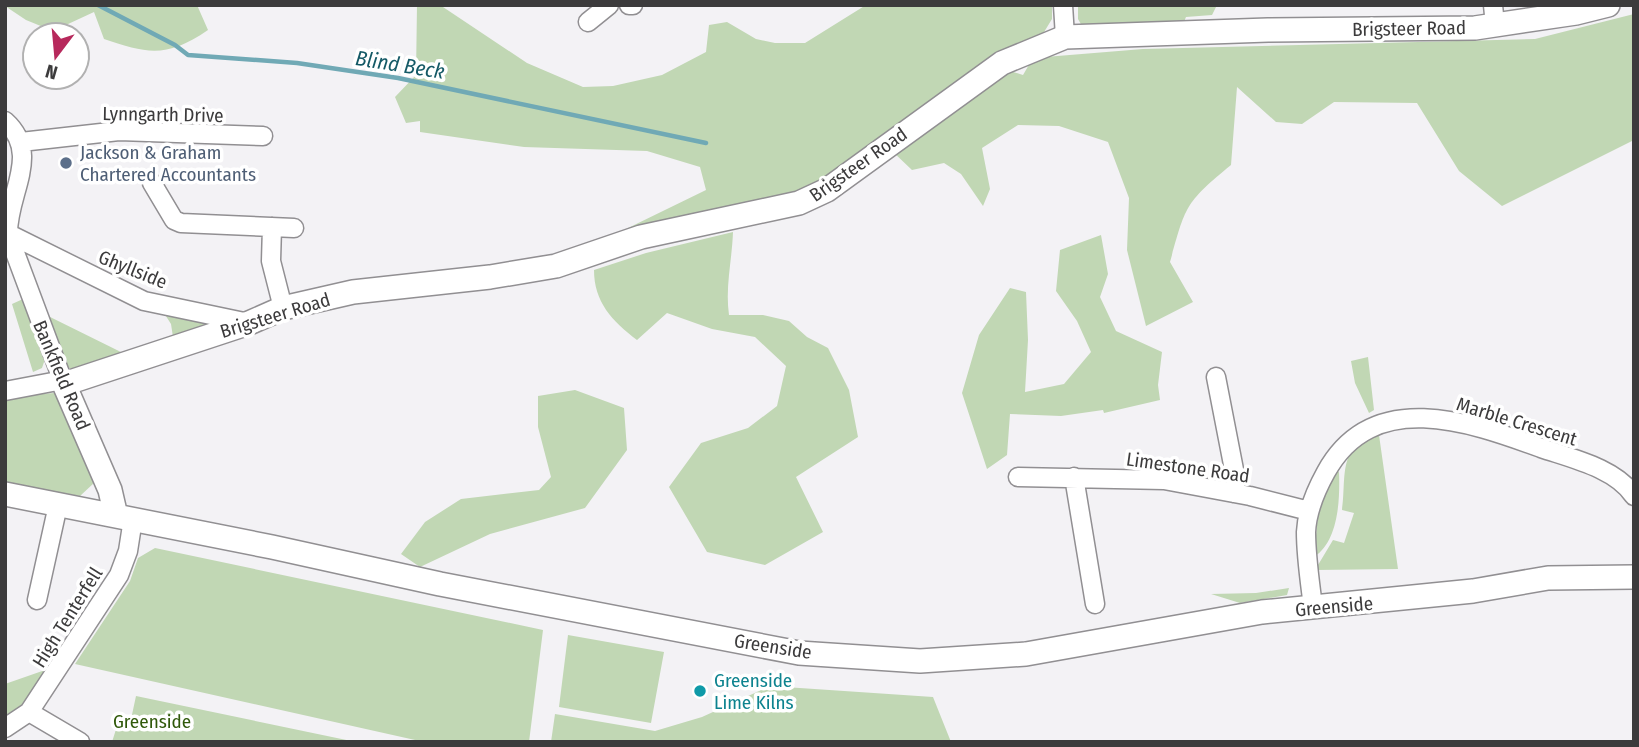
<svg xmlns="http://www.w3.org/2000/svg" width="1639" height="747" viewBox="0 0 1639 747" font-family="'Fira Sans Condensed',sans-serif">
<style>
.green{fill:#c1d7b4}
.lines{fill:none;stroke-linecap:round;stroke-linejoin:round}
.stream{stroke:#70a9b5;stroke-width:4.5}
.minor-casing{stroke:#918f92;stroke-width:21}
.tertiary-casing{stroke:#918f92;stroke-width:26}
.minor{stroke:#fff;stroke-width:18}
.tertiary{stroke:#fff;stroke-width:23}
.service-dot{fill:#5c6f8a;stroke:#fff;stroke-width:2.5}
.culture-dot{fill:#0f9aa8;stroke:#fff;stroke-width:2.5}
.labels{text-anchor:middle;stroke-width:7;stroke-linejoin:round;paint-order:stroke}
.street-label{font-size:19px;fill:#3c3b3c;stroke:#fff}
.service-label{font-size:19px;fill:#4e5e75;stroke:#fff;text-anchor:start}
.culture-label{font-size:19px;fill:#0d838f;stroke:#fff;text-anchor:start}
.park-label{font-size:19px;fill:#30590a;stroke:#fff}
.water-label{font-size:21px;font-style:italic;fill:#145966;stroke:#fff}
</style>
<rect width="100%" height="100%" fill="#f3f2f5"/>
<path class="green" d="M 197,5 L 208,30 C 167,58 148,54 104,39 L 94,12 L 53,31 L 26,20 L 5,6 Z
M 417,5 L 440,5 L 527,63 L 583,87 L 613,86 L 662,75 L 706,52 L 709,25 L 727,22 L 756,39 L 775,43 L 805,43 L 866,5 L 1052,5 L 1052,19 L 1041,37 L 822,181 L 794,195 L 631,230 L 626,229 L 706,190 L 700,167 L 647,151 L 524,147 L 420,132 L 420,121 L 406,123 L 395,97 L 416,75 Z
M 1078,5 L 1217,5 L 1212,15 L 1186,17 L 1181,29 L 1086,33 L 1078,19 Z
M 1634,14 L 1634,140 L 1502,206 L 1459,171 L 1417,103 L 1334,102 L 1302,124 L 1276,122 L 1237,87 L 1231,165 C 1185,203 1186,205 1170,262 L 1193,302 L 1146,326 L 1127,250 L 1129,198 L 1108,142 L 1059,126 L 1018,125 L 982,148 L 990,189 L 983,206 L 961,174 L 944,163 L 912,170 L 892,151 L 1004,69 L 1023,75 L 1033,58 L 1143,49 L 1535,39 Z
M 733,232 C 732,261 725,287 729,315 L 763,315 L 789,321 L 807,337 L 828,348 L 849,390 L 858,437 L 796,477 L 823,532 L 765,565 L 707,552 L 669,487 L 701,443 L 748,428 L 777,406 L 786,366 L 755,337 L 712,329 L 667,313 L 637,340 C 612,321 594,302 594,270 L 646,253 Z
M 1101,235 L 1108,274 L 1100,297 L 1116,331 L 1162,352 L 1158,385 L 1160,400 L 1104,413 L 1103,410 L 1061,416 L 1010,414 L 1007,455 L 987,469 L 962,393 L 979,335 L 1010,288 L 1026,292 L 1028,340 L 1025,392 L 1064,384 L 1091,352 L 1077,321 L 1056,291 L 1060,250 Z
M 23,299 L 45,359 L 42,368 L 33,372 L 12,304 Z
M 42,313 L 129,356 L 76,370 L 66,367 Z
M 164,313 L 229,323 L 173,337 L 171,324 Z
M 1368,357 L 1374,410 L 1369,413 L 1355,383 L 1351,361 Z
M 575,390 L 624,408 L 627,450 L 585,508 L 490,534 L 420,567 L 401,554 L 425,522 L 461,499 L 539,490 L 551,477 L 538,427 L 538,396 Z
M 54,393 L 59,396 L 95,473 L 94,483 L 80,496 L 5,483 L 5,397 Z
M 1379,435 L 1398,569 L 1315,570 L 1333,540 L 1344,543 L 1354,513 L 1342,510 C 1347,480 1336,443 1379,435 Z
M 1335,469 L 1339,472 C 1340,498 1339,541 1314,557 L 1319,504 Z
M 155,548 L 543,630 L 529,742 L 424,742 L 75,664 L 130,581 L 138,558 Z
M 1289,588 L 1287,595 L 1240,603 L 1211,594 L 1256,593 Z
M 568,635 L 664,652 L 651,723 L 559,707 Z
M 48,669 L 22,706 L 5,718 L 5,684 Z
M 770,686 L 933,697 L 951,742 L 551,742 L 555,714 L 655,731 L 702,717 Z
M 136,696 L 356,742 L 112,742 L 118,723 L 130,724 Z"/>
<g class="lines">
<path class="stream" d="M 98,5 L 175,45 L 188,55 L 297,63 L 398,78 L 706,143"/>
<defs>
<path id="minor" d="M 629,5 L 633,5
M 1063,5 L 1065,37
M 1493,5 L 1495,25
M 588,22 L 609,5
M 5,121 C 42,154 7,194 8,234 L 64,384
M 21,142 L 119,131 L 263,136
M 152,183 L 174,220 L 181,223 L 294,228
M 272,227 L 271,261 L 283,308
M 5,232 L 144,301 L 249,323
M 1216,377 L 1236,480 L 1234,493
M 5,391 L 63,380
M 1018,477 L 1164,480 L 1250,496 L 1309,511
M 1074,477 L 1095,604
M 37,600 L 58,505
M 1313,607 C 1310,582 1306,557 1306,532 C 1307,511 1316,490 1326,472 C 1373,387 1469,422 1541,448 C 1570,458 1616,468 1634,496
M 29,712 L 80,742
M 5,728 L 29,712 L 119,575 L 128,551 L 133,519"/>
<path id="tertiary" d="M 5,494 L 272,547 L 440,584 L 799,653 L 920,661 L 1026,654 L 1262,612 L 1473,591 L 1548,578 L 1634,577
M 116,516 L 110,490 L 64,384 L 249,323 L 283,308 L 353,292 L 490,277 L 556,266 L 641,237 L 799,203 L 827,190 L 1002,63 L 1065,37 L 1268,30 L 1475,28 L 1576,13 L 1608,5"/>
</defs>
<use href="#minor" class="minor-casing"/>
<use href="#tertiary" class="tertiary-casing"/>
<use href="#minor" class="minor"/>
<use href="#tertiary" class="tertiary"/>
</g>
<circle class="service-dot" cx="66" cy="163" r="7"/>
<circle class="culture-dot" cx="700" cy="691" r="7"/>
<g class="labels">
<g class="street-label">
<text transform="translate(1409 28) rotate(-1)" y="7">Brigsteer Road</text>
<text transform="translate(163 114) rotate(1)" y="7">Lynngarth Drive</text>
<text transform="translate(858 164) rotate(-35)" y="7">Brigsteer Road</text>
<text transform="translate(133 269) rotate(22)" y="7">Ghyllside</text>
<text transform="translate(275 315) rotate(-17)" y="7">Brigsteer Road</text>
<text transform="translate(62 375) rotate(67)" y="7">Bankfield Road</text>
<text transform="translate(1517 421) rotate(17)" y="7">Marble Crescent</text>
<text transform="translate(1188 467) rotate(8)" y="7">Limestone Road</text>
<text transform="translate(1334 606) rotate(-5)" y="7">Greenside</text>
<text transform="translate(67 617) rotate(-58)" y="7">High Tenterfell</text>
<text transform="translate(773 646) rotate(9)" y="7">Greenside</text>
</g>
<g class="service-label">
<text x="80" y="159">Jackson &amp; Graham<tspan x="80" dy="22">Chartered Accountants</tspan></text>
</g>
<g class="culture-label">
<text x="714" y="687">Greenside<tspan x="714" dy="22">Lime Kilns</tspan></text>
</g>
<g class="park-label">
<text x="152" y="728">Greenside</text>
</g>
<g class="water-label">
<text transform="translate(400 65) rotate(9)" y="7">Blind Beck</text>
</g>
</g>
<rect width="1639" height="747" fill="none" stroke="#3c3b3c" stroke-width="14"/>
<g transform="translate(56 56) rotate(196)"><circle r="33" fill="#ffffff" stroke="#b1b1b1" stroke-width="2"/>
<path d="M0-5L12 26L0 18L-12 26Z" fill="#b7295c"/>
<text y="-10" font-size="19" font-weight="bold" text-anchor="middle" fill="#3c3b3c">N</text>
</g>
</svg>
